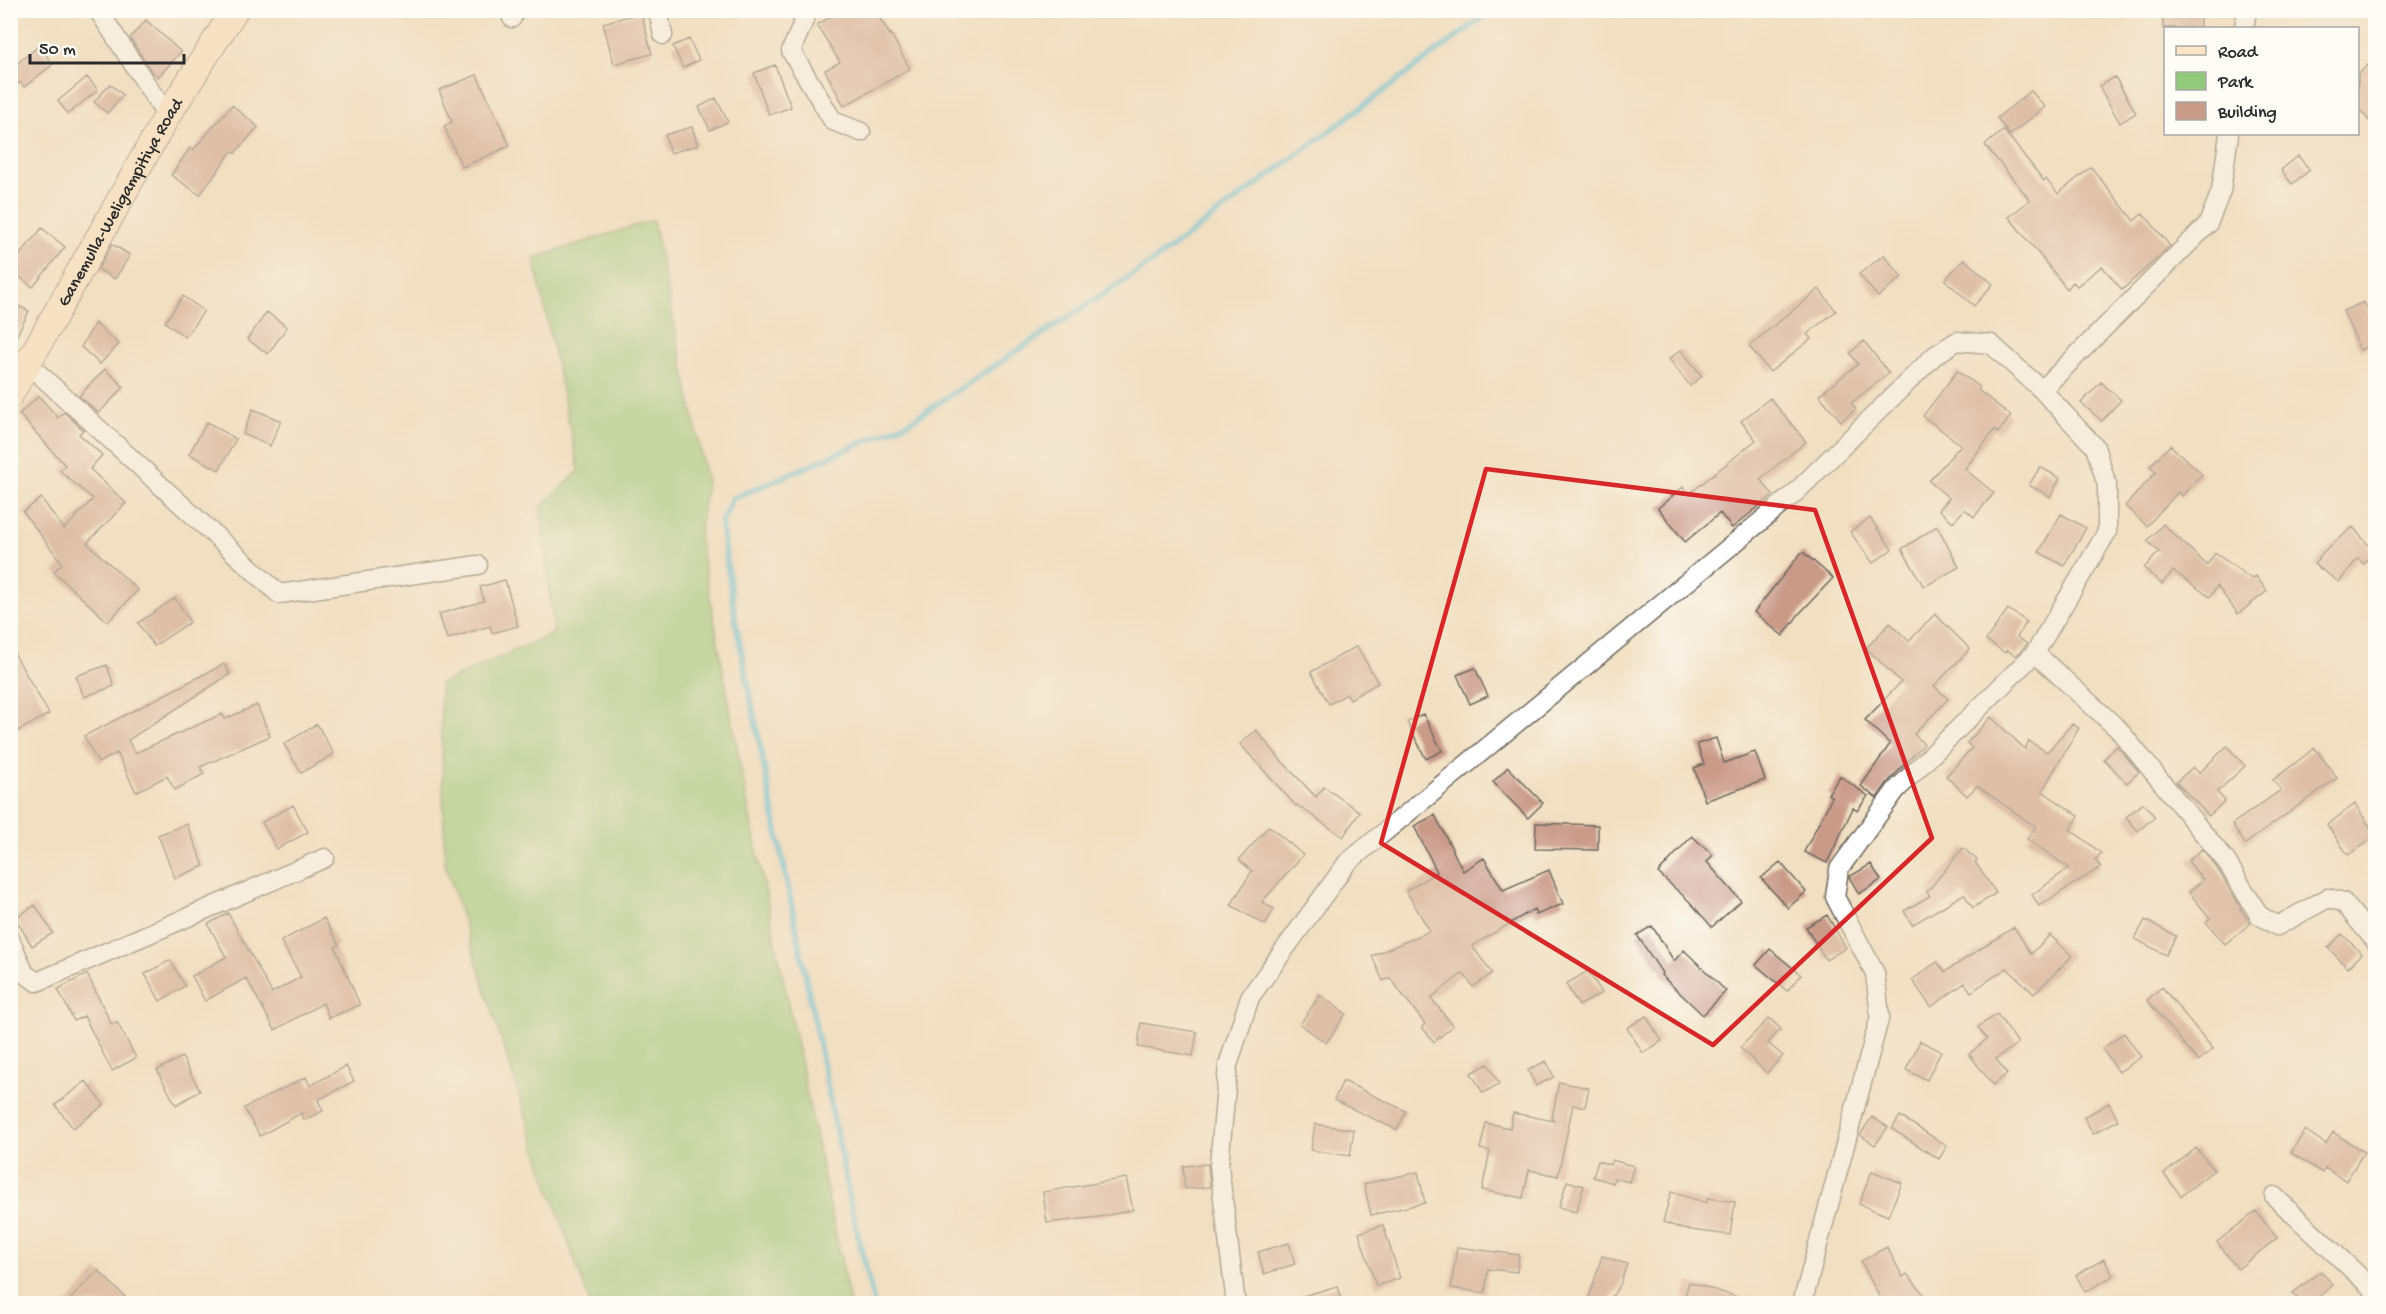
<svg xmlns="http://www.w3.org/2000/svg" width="2386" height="1314" viewBox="0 0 2386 1314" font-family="'Gochi Hand',sans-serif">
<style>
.green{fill:#93c97b;stroke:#5f7a53;stroke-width:1.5}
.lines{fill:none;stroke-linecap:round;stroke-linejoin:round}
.stream{stroke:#5dbfdc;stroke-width:6}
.building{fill:#ca9a89}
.street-casing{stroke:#706a60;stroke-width:21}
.secondary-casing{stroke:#706a60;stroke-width:28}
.street{stroke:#fff;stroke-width:18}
.secondary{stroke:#ffe4c6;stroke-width:26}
.marked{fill:none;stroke:#d62828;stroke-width:4.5;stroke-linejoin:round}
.labels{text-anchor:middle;stroke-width:4.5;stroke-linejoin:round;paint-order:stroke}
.street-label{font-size:18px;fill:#2b2b2b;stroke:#fdfcf7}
</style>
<rect width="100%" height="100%" fill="#fdfcf7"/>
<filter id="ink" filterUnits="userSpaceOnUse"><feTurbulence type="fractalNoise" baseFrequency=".0167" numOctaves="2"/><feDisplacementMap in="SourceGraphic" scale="12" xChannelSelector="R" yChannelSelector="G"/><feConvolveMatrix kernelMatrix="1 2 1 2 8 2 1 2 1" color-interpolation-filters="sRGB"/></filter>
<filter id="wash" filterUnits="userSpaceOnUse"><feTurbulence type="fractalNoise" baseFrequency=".008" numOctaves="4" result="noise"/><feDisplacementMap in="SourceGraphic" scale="24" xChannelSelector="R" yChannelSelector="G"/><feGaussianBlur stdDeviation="1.35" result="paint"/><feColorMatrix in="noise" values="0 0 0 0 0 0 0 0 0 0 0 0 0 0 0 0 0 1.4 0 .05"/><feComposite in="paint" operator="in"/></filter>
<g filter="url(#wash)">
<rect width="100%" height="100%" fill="#f1dfc1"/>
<path class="green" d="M 653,220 L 707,482 L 699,537 L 746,797 L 850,1303 L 590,1303 L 548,1185 L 445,864 L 440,684 L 554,633 L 540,508 L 579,471 L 534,258 Z"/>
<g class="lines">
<path class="stream" d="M 874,1304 L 850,1201 L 736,624 L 721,523 L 732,499 L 908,423 L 1152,262 L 1493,10"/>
</g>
<g id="blocks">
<path class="building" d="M 842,10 L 875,10 L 890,35 L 891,34 L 910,69 L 844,106 L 825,70 L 840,62 L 817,25 Z
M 2200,11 L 2200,28 L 2163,28 L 2163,12 Z
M 641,13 L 652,54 L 614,64 L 603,23 Z
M 146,20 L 181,52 L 158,77 L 151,71 L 130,38 Z
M 689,39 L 699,60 L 683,68 L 673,46 Z
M 39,46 L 53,64 L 24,87 L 20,82 L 10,90 L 10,69 Z
M 775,65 L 791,107 L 769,115 L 754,73 Z
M 2368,65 L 2376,74 L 2376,129 L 2358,107 L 2358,74 Z
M 477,75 L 510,146 L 462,167 L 444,126 L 452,122 L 439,90 Z
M 87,77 L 98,90 L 68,114 L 58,101 Z
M 2115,77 L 2136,113 L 2120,123 L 2099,86 Z
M 110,84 L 123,95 L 107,113 L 94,102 Z
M 2031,91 L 2045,107 L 2010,135 L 1997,118 Z
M 716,98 L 728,122 L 710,130 L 699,107 Z
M 232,105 L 258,127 L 235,153 L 232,151 L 200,195 L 171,175 L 190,148 L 193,150 Z
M 692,127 L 698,145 L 670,153 L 665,135 Z
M 2004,130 L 2044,181 L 2046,179 L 2058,194 L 2091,167 L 2134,221 L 2143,213 L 2170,246 L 2122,290 L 2102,266 L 2077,286 L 2073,282 L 2067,289 L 2009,217 L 2030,200 L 1985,145 Z
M 2298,156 L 2310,170 L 2292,184 L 2281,170 Z
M 42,228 L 65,247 L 33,287 L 10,270 L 10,267 Z
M 112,244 L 130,255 L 115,279 L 98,269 Z
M 1884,255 L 1902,277 L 1878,297 L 1859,274 Z
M 1964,259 L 1993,284 L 1974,306 L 1945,280 Z
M 1819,289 L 1836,311 L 1807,334 L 1811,339 L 1770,372 L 1749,346 Z
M 183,296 L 204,311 L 185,337 L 165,322 Z
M 10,302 L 29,311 L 10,349 Z
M 2364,302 L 2376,328 L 2376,343 L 2360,350 L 2343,311 Z
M 267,312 L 287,327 L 268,354 L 247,339 Z
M 95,323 L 119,344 L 100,364 L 81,347 Z
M 1864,341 L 1889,373 L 1851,403 L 1856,409 L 1841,421 L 1819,395 L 1858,364 L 1850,353 Z
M 1681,350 L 1702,376 L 1690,386 L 1669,359 Z
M 105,369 L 124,387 L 99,413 L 79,396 Z
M 1957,371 L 1980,387 L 1978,390 L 2011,416 L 1998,433 L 1995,429 L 1965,469 L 1994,493 L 1974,517 L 1965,509 L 1953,522 L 1939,510 L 1949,498 L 1929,481 L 1961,445 L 1923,416 Z
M 2101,382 L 2121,400 L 2102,421 L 2081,403 Z
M 39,396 L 58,418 L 64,412 L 83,430 L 79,434 L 102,455 L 90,469 L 126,503 L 87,543 L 138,590 L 108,622 L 54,572 L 62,563 L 23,512 L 41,498 L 64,529 L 93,499 L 60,471 L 65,465 L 19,414 Z
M 1770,398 L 1806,442 L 1760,479 L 1773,495 L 1732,528 L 1720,513 L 1685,542 L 1658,508 L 1683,487 L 1689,494 L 1756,440 L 1741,421 Z
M 253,409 L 281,421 L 270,446 L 243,434 Z
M 207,422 L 236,439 L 219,470 L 189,454 Z
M 2170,445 L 2202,474 L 2182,496 L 2178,492 L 2147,526 L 2125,506 L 2156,472 L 2150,466 Z
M 2040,467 L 2060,478 L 2050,497 L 2029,485 Z
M 2061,514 L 2086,528 L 2064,566 L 2039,552 Z
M 1870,518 L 1892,549 L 1873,563 L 1850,532 Z
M 2163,524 L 2207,565 L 2215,553 L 2252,579 L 2256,576 L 2267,591 L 2238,614 L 2217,586 L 2210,597 L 2173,571 L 2162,584 L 2144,568 L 2159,552 L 2147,541 Z
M 1937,526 L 1959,567 L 1924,587 L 1902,549 Z
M 2353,527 L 2375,553 L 2363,564 L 2358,558 L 2339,582 L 2314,564 L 2323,552 Z
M 1801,553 L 1804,553 L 1833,578 L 1799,614 L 1783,636 L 1754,612 Z
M 505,580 L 518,626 L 492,633 L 490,626 L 447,639 L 439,614 L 484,601 L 480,587 Z
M 175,598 L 190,622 L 154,646 L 138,623 Z
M 2008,609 L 2027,622 L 2017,637 L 2027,644 L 2016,656 L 2007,650 L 2005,653 L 1986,640 Z
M 1935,614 L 1970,649 L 1934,686 L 1948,699 L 1914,734 L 1924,744 L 1888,782 L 1877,798 L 1861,786 L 1890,744 L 1865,720 L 1901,682 L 1866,648 L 1890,623 L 1909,641 Z
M 10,646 L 49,714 L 18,731 L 10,717 Z
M 1357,646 L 1378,683 L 1350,699 L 1347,694 L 1329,704 L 1311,672 Z
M 224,664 L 230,674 L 128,740 L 135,753 L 222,714 L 225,719 L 257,705 L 270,736 L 200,767 L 204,774 L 175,790 L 167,776 L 136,792 L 117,753 L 98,763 L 84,736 Z
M 107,665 L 114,686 L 84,697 L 76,676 Z
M 1475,668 L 1488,696 L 1470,704 L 1457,675 Z
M 1423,714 L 1442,751 L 1426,759 L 1407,722 Z
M 1991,717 L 2025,749 L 2029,741 L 2047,752 L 2072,724 L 2079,728 L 2042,791 L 2079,816 L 2070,829 L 2101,853 L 2095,860 L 2101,867 L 2039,906 L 2032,895 L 2069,868 L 2027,839 L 2036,827 L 1977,786 L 1967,796 L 1946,776 L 1972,748 L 1967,743 Z
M 317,724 L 334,754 L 301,773 L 284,744 Z
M 1256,730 L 1279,758 L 1316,797 L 1324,787 L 1360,812 L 1343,837 L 1297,805 L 1296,806 L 1240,744 Z
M 1716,738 L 1724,763 L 1755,752 L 1765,780 L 1705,801 L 1694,768 L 1704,764 L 1697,744 Z
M 2117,746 L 2139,772 L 2127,783 L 2104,759 Z
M 2227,746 L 2245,766 L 2217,792 L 2225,801 L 2209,816 L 2176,782 L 2193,767 L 2199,773 Z
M 2315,748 L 2337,778 L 2245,844 L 2232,824 L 2281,790 L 2273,780 Z
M 1508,767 L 1543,803 L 1528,818 L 1493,782 Z
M 1840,776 L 1868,796 L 1857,811 L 1853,808 L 1827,863 L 1804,852 L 1832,797 L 1828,794 Z
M 2143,803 L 2155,817 L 2138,831 L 2126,817 Z
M 2355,804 L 2376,836 L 2348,855 L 2327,825 Z
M 293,805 L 308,832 L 277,849 L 262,822 Z
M 1435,815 L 1463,871 L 1484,858 L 1503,890 L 1549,870 L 1563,904 L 1536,915 L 1534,909 L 1472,946 L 1492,973 L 1473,987 L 1463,973 L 1431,998 L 1453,1026 L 1434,1042 L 1422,1027 L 1425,1024 L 1390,978 L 1383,981 L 1372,956 L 1430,931 L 1406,891 L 1437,872 L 1414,826 Z
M 1536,823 L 1598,825 L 1598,850 L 1535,849 Z
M 187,824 L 204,866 L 175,878 L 158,835 Z
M 1269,826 L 1303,855 L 1262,902 L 1274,909 L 1265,925 L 1231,905 L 1252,871 L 1239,860 Z
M 1692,836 L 1713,855 L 1707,862 L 1741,901 L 1712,927 L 1689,901 L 1658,873 Z
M 1963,848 L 1977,860 L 1975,862 L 1996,893 L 1973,908 L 1964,894 L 1912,925 L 1904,911 L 1930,896 L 1927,892 Z
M 2202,849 L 2217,868 L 2241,908 L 2240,909 L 2251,923 L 2225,944 L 2206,922 L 2210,918 L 2189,892 L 2203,880 L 2188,861 Z
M 1780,862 L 1806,892 L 1788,908 L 1761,878 Z
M 1871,864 L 1881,880 L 1859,894 L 1849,877 Z
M 35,905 L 53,933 L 32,946 L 15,918 Z
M 228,913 L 272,993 L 301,977 L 281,941 L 324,918 L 339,945 L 335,947 L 360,1005 L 329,1018 L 323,1003 L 275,1030 L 246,978 L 205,1001 L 192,976 L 226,957 L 208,924 Z
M 1827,915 L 1846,948 L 1826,960 L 1806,927 Z
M 2145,920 L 2176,936 L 2166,955 L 2135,939 Z
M 1652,926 L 1674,961 L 1684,950 L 1726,991 L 1703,1015 L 1661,975 L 1662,973 L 1637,935 Z
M 2014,927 L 2031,954 L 2050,935 L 2072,956 L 2034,994 L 2007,968 L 1971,992 L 1965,983 L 1931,1007 L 1912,980 L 1937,962 L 1945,972 Z
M 2342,934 L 2362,954 L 2348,968 L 2328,948 Z
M 1770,949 L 1801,975 L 1787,991 L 1756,965 Z
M 170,960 L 185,986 L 160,1001 L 145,974 Z
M 1588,971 L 1602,993 L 1579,1006 L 1566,984 Z
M 87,974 L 112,1025 L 117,1022 L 136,1058 L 112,1071 L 84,1016 L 74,1021 L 58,989 Z
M 2162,987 L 2213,1049 L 2198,1061 L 2147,1000 Z
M 1320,995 L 1346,1014 L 1326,1043 L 1300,1024 Z
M 1997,1014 L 2018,1043 L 1996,1059 L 2007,1074 L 1993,1085 L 1969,1054 L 1987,1039 L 1978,1027 Z
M 1646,1016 L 1662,1041 L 1643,1053 L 1627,1028 Z
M 1769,1018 L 1781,1029 L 1768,1043 L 1783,1056 L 1767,1073 L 1740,1048 Z
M 1141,1023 L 1197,1032 L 1193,1056 L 1138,1047 Z
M 2124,1033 L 2141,1057 L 2119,1072 L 2102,1049 Z
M 1920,1041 L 1941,1051 L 1927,1080 L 1906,1070 Z
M 182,1057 L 200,1091 L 176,1105 L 157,1070 Z
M 1546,1061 L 1554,1077 L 1536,1086 L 1528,1070 Z
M 1488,1064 L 1499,1084 L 1483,1093 L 1471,1073 Z
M 346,1066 L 354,1081 L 318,1100 L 323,1111 L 304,1120 L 301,1113 L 260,1136 L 244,1108 L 306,1077 L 310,1086 Z
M 86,1081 L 104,1105 L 73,1128 L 55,1105 Z
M 1343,1081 L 1406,1111 L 1397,1130 L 1334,1100 Z
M 1559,1082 L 1589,1088 L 1585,1107 L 1573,1105 L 1558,1176 L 1529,1170 L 1523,1198 L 1482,1190 L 1490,1151 L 1480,1149 L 1486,1123 L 1510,1128 L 1513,1113 L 1554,1121 L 1552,1118 Z
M 2109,1103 L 2118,1120 L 2093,1134 L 2084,1117 Z
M 1900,1116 L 1947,1146 L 1939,1159 L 1892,1129 Z
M 1872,1117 L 1888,1127 L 1875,1145 L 1860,1135 Z
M 1315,1124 L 1354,1130 L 1350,1156 L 1311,1150 Z
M 2305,1130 L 2326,1144 L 2333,1132 L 2364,1152 L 2346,1181 L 2325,1168 L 2322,1173 L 2291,1153 Z
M 2196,1148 L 2214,1170 L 2181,1196 L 2164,1174 Z
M 1612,1160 L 1634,1166 L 1629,1182 L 1614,1178 L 1613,1183 L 1593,1177 L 1598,1161 L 1610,1165 Z
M 1208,1164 L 1210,1187 L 1185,1189 L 1183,1166 Z
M 1872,1171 L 1902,1183 L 1888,1216 L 1859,1204 Z
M 1418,1172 L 1425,1203 L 1371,1215 L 1364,1184 Z
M 1126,1178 L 1133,1210 L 1099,1217 L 1047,1223 L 1043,1192 Z
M 1567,1181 L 1584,1186 L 1576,1212 L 1559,1207 Z
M 1671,1192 L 1707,1203 L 1707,1198 L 1735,1202 L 1730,1235 L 1683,1229 L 1663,1222 Z
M 2256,1211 L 2277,1238 L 2238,1269 L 2217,1242 Z
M 1383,1225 L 1400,1278 L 1376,1286 L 1359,1233 Z
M 1289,1243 L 1295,1264 L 1264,1274 L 1258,1252 Z
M 1457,1247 L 1519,1255 L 1517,1272 L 1488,1269 L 1485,1293 L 1451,1288 Z
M 1887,1247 L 1903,1277 L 1907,1274 L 1932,1304 L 1883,1304 L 1861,1261 Z
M 1602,1256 L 1627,1264 L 1620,1285 L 1607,1304 L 1587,1304 Z
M 2104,1259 L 2113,1276 L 2085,1292 L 2076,1275 Z
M 98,1270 L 132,1304 L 66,1304 Z
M 2321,1271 L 2333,1285 L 2310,1304 L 2301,1304 L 2293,1293 Z
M 1689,1282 L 1747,1300 L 1747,1304 L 1697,1304 L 1684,1299 Z
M 1338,1286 L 1343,1304 L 1293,1304 L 1292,1299 Z"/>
</g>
</g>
<g filter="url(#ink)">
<use href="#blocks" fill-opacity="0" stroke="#706a60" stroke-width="1.5"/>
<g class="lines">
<defs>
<path id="street" d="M 98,10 L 167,116
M 509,10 L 512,18
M 658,10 L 663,35
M 803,10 L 805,18 L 791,51 L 833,121 L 861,132
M 2244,28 L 2247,10
M 27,363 L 279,594 L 478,565
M 2042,390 L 2208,224 L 2221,191 L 2229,134
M 2035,653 L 2118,729 L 2226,861 L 2259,915 L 2277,926 L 2328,898 L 2343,902 L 2376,942
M 10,939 L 25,974 L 37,982 L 325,858
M 2274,1196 L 2376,1292
M 1236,1304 L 1219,1166 L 1228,1065 L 1250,997 L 1347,863 L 1795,493 L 1934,356 L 1957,341 L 1991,344 L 2042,390 L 2095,447 L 2107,485 L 2107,532 L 2035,653 L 1896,790 L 1839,869 L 1835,897 L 1875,973 L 1880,1016 L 1802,1304"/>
<g id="secondary">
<path id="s1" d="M 10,395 L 167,116 L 235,10"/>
</g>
</defs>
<use href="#street" class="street-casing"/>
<use href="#secondary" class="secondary-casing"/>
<use href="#street" class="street"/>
<use href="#secondary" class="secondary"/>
</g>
</g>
<path d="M0 0H2386V1314H0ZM 1486,469 L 1815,510 L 1932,838 L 1713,1045 L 1381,843 Z" fill="#f1dfc1" fill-opacity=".55" fill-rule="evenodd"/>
<path class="marked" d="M 1486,469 L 1815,510 L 1932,838 L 1713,1045 L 1381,843 Z"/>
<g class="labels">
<g class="street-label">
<text dy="6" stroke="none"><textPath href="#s1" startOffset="222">Ganemulla-Weligampitiya Road</textPath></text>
</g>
</g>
<rect width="2386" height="1314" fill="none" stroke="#fdfcf7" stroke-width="36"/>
<rect x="2164" y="27" width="195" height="108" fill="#fdfcf7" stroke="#a9a8a5" stroke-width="1.5"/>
<rect x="2176" y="46" width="30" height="9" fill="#ffe4c6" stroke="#a9a8a5" stroke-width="1.5"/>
<text x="2218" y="57" font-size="18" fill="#2b2b2b">Road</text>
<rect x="2176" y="72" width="30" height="18" fill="#93c97b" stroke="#a9a8a5" stroke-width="1.5"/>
<text x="2218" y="87" font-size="18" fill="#2b2b2b">Park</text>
<rect x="2176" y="102" width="30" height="18" fill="#ca9a89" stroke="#a9a8a5" stroke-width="1.5"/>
<text x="2218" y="117" font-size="18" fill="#2b2b2b">Building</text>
<path d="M30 54v9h154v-9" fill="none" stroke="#2b2b2b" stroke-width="3"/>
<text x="39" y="54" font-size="18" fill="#2b2b2b" stroke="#fdfcf7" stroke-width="4.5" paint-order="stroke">50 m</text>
</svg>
